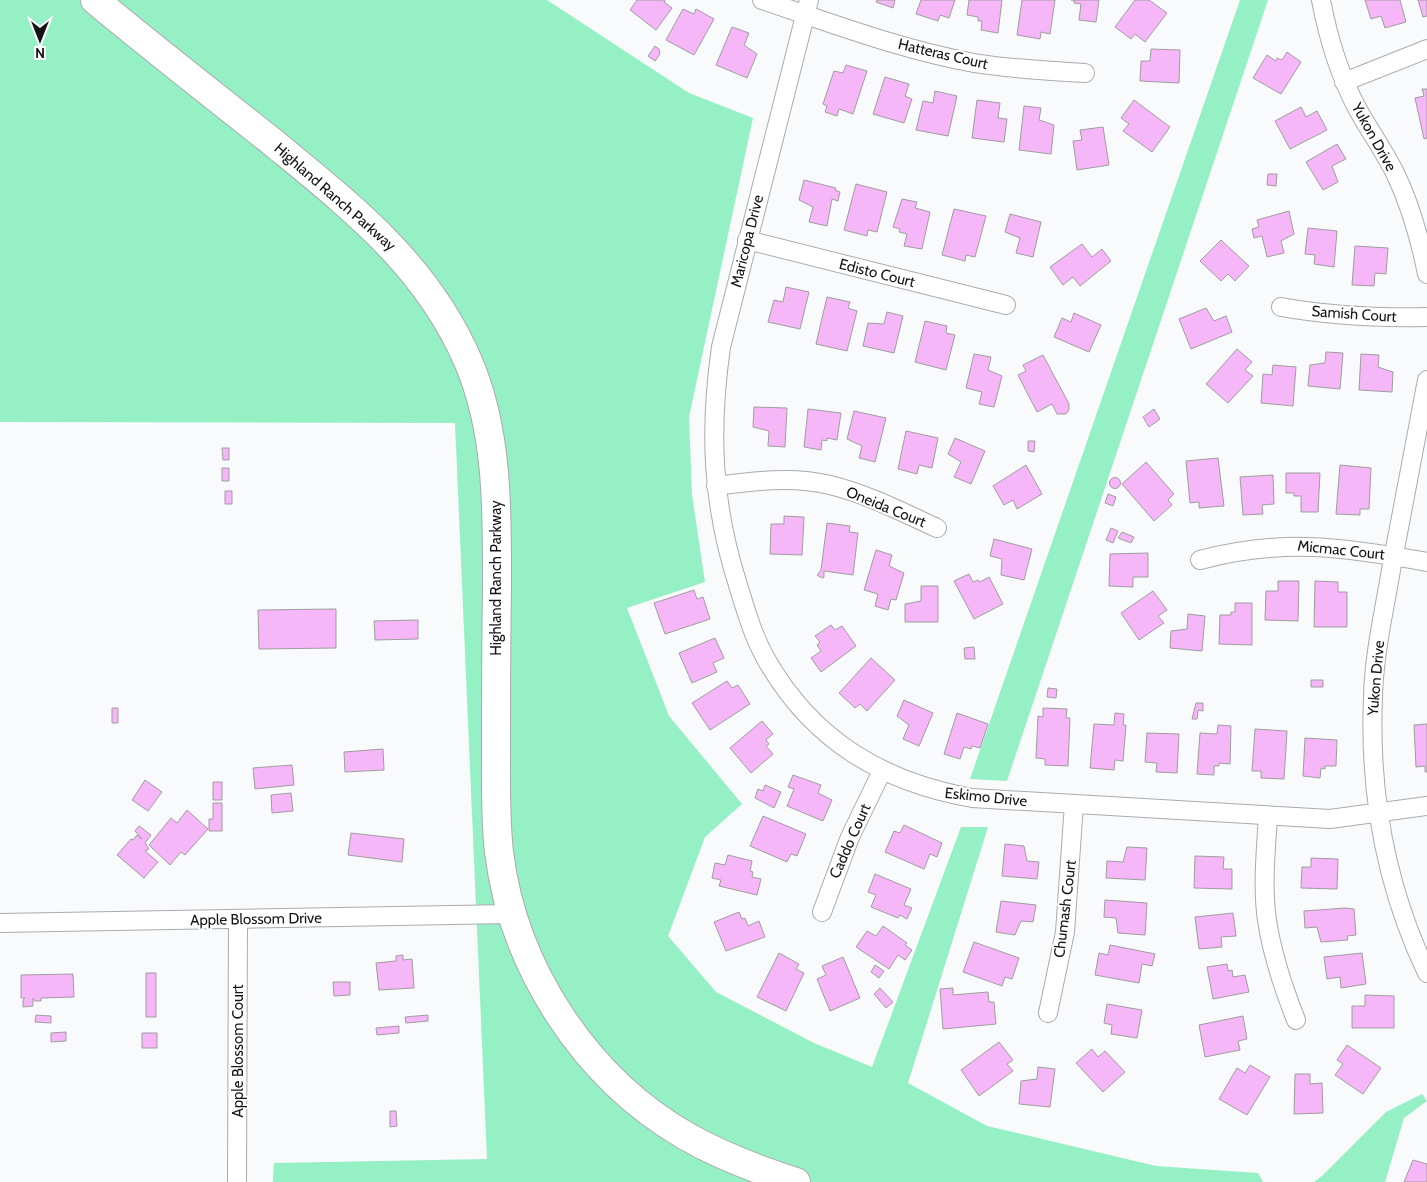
<svg xmlns="http://www.w3.org/2000/svg" width="1427" height="1182" viewBox="0 0 1427 1182" font-family="Cabin,sans-serif">
<style>
.green{fill:#95f0c5}
.building{fill:#f5b7f8;stroke:#9f9d9f}
.lines{fill:none;stroke-linecap:round;stroke-linejoin:round}
.street-casing{stroke:#aaabad;stroke-width:20}
.primary-casing{stroke:#aaabad;stroke-width:30}
.street{stroke:#fff;stroke-width:18}
.primary{stroke:#fff;stroke-width:28}
.labels{text-anchor:middle;stroke-width:4;stroke-linejoin:round;paint-order:stroke}
.street-label{font-size:15px;fill:#141415;stroke:#fff}
</style>
<rect width="100%" height="100%" fill="#f9fafc"/>
<path class="green" d="M 0,0 L 547,0 L 689,93 L 753,118 L 689,417 L 692,495 L 705,582 L 627,608 L 669,716 L 742,804 L 705,837 L 668,936 L 716,992 L 814,1043 L 872,1067 L 961,827 L 988,827 L 908,1083 L 987,1126 L 1156,1166 L 1258,1173 L 1263,1182 L 273,1182 L 274,1163 L 487,1159 L 455,423 L 0,422 Z
M 1240,0 L 1268,0 L 1007,781 L 970,779 Z
M 1422,1094 L 1427,1101 L 1404,1118 L 1385,1182 L 1314,1182 L 1323,1175 L 1386,1112 Z"/>
<path class="building" d="M 637,0 L 665,0 L 664,2 L 672,8 L 656,30 L 630,10 Z
M 877,0 L 895,0 L 893,8 L 876,2 Z
M 921,0 L 955,0 L 949,18 L 940,15 L 938,21 L 916,14 Z
M 969,0 L 1002,0 L 998,33 L 981,30 L 982,21 L 978,21 L 978,17 L 967,15 Z
M 1022,0 L 1055,0 L 1050,34 L 1041,32 L 1040,39 L 1017,35 Z
M 1071,0 L 1099,0 L 1096,22 L 1079,20 L 1081,4 L 1074,3 L 1074,0 Z
M 1135,0 L 1149,0 L 1167,13 L 1145,42 L 1135,34 L 1131,39 L 1115,27 Z
M 1365,0 L 1400,0 L 1406,22 L 1385,28 L 1381,16 L 1371,19 Z
M 1418,0 L 1427,0 L 1427,16 L 1423,17 Z
M 683,9 L 694,14 L 696,9 L 714,19 L 694,55 L 666,40 Z
M 732,27 L 749,33 L 744,45 L 757,54 L 747,78 L 716,65 Z
M 655,46 L 659,49 L 660,54 L 655,61 L 648,56 Z
M 1151,49 L 1180,50 L 1179,83 L 1140,81 L 1141,61 L 1150,61 Z
M 1287,52 L 1301,62 L 1281,94 L 1253,78 L 1267,55 L 1276,61 L 1277,58 L 1282,60 Z
M 846,65 L 867,71 L 853,114 L 839,109 L 837,116 L 825,112 L 827,106 L 823,104 L 834,71 L 843,73 Z
M 885,77 L 909,84 L 905,96 L 912,99 L 904,123 L 873,114 Z
M 1422,89 L 1427,89 L 1427,138 L 1424,139 L 1415,98 L 1424,96 Z
M 935,91 L 957,96 L 948,136 L 916,130 L 923,101 L 933,103 Z
M 977,100 L 1000,103 L 998,118 L 1007,119 L 1004,142 L 972,138 Z
M 1134,100 L 1170,127 L 1152,152 L 1123,131 L 1129,124 L 1121,118 Z
M 1024,106 L 1041,108 L 1039,120 L 1054,125 L 1051,154 L 1019,150 Z
M 1301,107 L 1306,117 L 1317,111 L 1327,130 L 1290,149 L 1275,121 Z
M 1103,127 L 1109,165 L 1077,170 L 1073,141 L 1082,140 L 1080,130 Z
M 1337,144 L 1346,159 L 1332,166 L 1338,182 L 1323,190 L 1306,162 Z
M 1268,174 L 1277,174 L 1276,186 L 1267,185 Z
M 804,180 L 836,188 L 835,190 L 840,192 L 838,201 L 832,199 L 827,226 L 809,222 L 813,207 L 799,200 Z
M 856,184 L 887,192 L 877,232 L 868,230 L 867,236 L 844,230 Z
M 902,199 L 917,202 L 915,208 L 930,212 L 922,249 L 904,246 L 907,234 L 899,232 L 900,229 L 893,227 Z
M 954,209 L 986,216 L 975,257 L 966,255 L 965,261 L 942,255 Z
M 1289,211 L 1294,234 L 1281,241 L 1284,253 L 1267,257 L 1262,236 L 1254,238 L 1252,229 L 1259,227 L 1257,220 Z
M 1010,214 L 1041,222 L 1033,257 L 1016,253 L 1020,238 L 1005,232 Z
M 1308,228 L 1337,231 L 1334,267 L 1314,264 L 1315,255 L 1305,254 Z
M 1221,240 L 1249,266 L 1235,281 L 1228,274 L 1221,281 L 1200,261 Z
M 1082,244 L 1092,257 L 1102,249 L 1111,261 L 1080,286 L 1073,277 L 1063,285 L 1050,267 Z
M 1355,246 L 1388,248 L 1386,274 L 1375,273 L 1374,286 L 1352,285 Z
M 786,287 L 809,292 L 800,329 L 768,322 L 774,300 L 783,302 Z
M 827,297 L 850,302 L 848,308 L 857,311 L 847,351 L 816,344 Z
M 1206,308 L 1214,321 L 1226,316 L 1232,332 L 1191,349 L 1179,319 Z
M 887,312 L 903,316 L 894,353 L 863,346 L 868,323 L 884,324 Z
M 1074,313 L 1101,325 L 1089,352 L 1054,337 L 1062,318 L 1071,322 Z
M 925,321 L 947,326 L 946,333 L 955,335 L 946,370 L 915,362 Z
M 1237,349 L 1252,362 L 1245,370 L 1253,376 L 1228,403 L 1206,384 Z
M 1326,352 L 1343,353 L 1340,389 L 1308,386 L 1310,365 L 1325,363 Z
M 974,354 L 991,357 L 988,370 L 1002,376 L 994,407 L 979,404 L 982,392 L 966,388 Z
M 1361,354 L 1379,355 L 1378,367 L 1393,372 L 1392,392 L 1359,390 Z
M 1043,355 L 1069,404 L 1069,410 L 1066,414 L 1057,414 L 1052,404 L 1037,412 L 1018,375 L 1026,371 L 1023,365 Z
M 1273,365 L 1296,367 L 1293,406 L 1261,403 L 1263,374 L 1272,375 Z
M 754,407 L 787,408 L 785,447 L 768,446 L 769,431 L 753,427 Z
M 808,409 L 841,413 L 837,440 L 827,438 L 827,441 L 822,440 L 821,450 L 804,447 Z
M 1154,409 L 1160,419 L 1149,427 L 1143,417 Z
M 854,411 L 886,418 L 875,462 L 859,458 L 862,446 L 847,439 Z
M 906,431 L 938,438 L 932,468 L 919,465 L 917,474 L 898,469 Z
M 955,438 L 985,451 L 971,484 L 954,477 L 961,462 L 948,454 Z
M 1028,441 L 1035,441 L 1034,452 L 1028,451 Z
M 222,448 L 229,448 L 229,460 L 223,460 Z
M 1218,458 L 1224,506 L 1199,508 L 1199,502 L 1190,503 L 1186,461 Z
M 1146,462 L 1174,494 L 1168,500 L 1172,505 L 1154,521 L 1122,484 Z
M 1026,465 L 1042,494 L 1017,509 L 1013,500 L 1004,505 L 993,486 Z
M 1340,465 L 1371,468 L 1369,509 L 1360,509 L 1360,515 L 1336,514 Z
M 222,468 L 229,468 L 229,481 L 222,481 Z
M 1286,473 L 1320,473 L 1318,512 L 1301,512 L 1301,496 L 1294,496 L 1294,493 L 1286,493 Z
M 1273,475 L 1274,504 L 1262,505 L 1263,514 L 1243,515 L 1240,477 Z
M1109.5 483a5.5 5.5 0 1 1 11 0a5.5 5.5 0 1 1-11 0Z
M 225,491 L 232,491 L 232,504 L 225,504 Z
M 1108,494 L 1116,497 L 1113,506 L 1105,503 Z
M 784,516 L 804,517 L 802,555 L 770,554 L 771,524 L 784,524 Z
M 827,523 L 850,526 L 849,532 L 858,533 L 853,575 L 824,571 L 824,577 L 822,578 L 817,575 L 821,570 Z
M 1111,528 L 1118,531 L 1113,543 L 1106,540 Z
M 1122,532 L 1134,537 L 1131,543 L 1118,538 Z
M 994,539 L 1032,549 L 1024,580 L 1001,575 L 1002,559 L 990,556 Z
M 876,550 L 892,555 L 889,566 L 904,573 L 896,600 L 891,599 L 888,610 L 875,606 L 878,594 L 864,590 Z
M 1148,553 L 1148,577 L 1133,577 L 1133,587 L 1109,586 L 1110,554 Z
M 969,574 L 973,582 L 978,580 L 980,582 L 989,577 L 1003,604 L 974,619 L 954,581 Z
M 1278,581 L 1299,581 L 1298,621 L 1265,620 L 1266,591 L 1278,591 Z
M 1315,581 L 1338,582 L 1338,592 L 1347,592 L 1347,627 L 1314,627 Z
M 921,586 L 938,586 L 938,622 L 905,622 L 905,604 L 921,601 Z
M 694,590 L 697,599 L 703,597 L 710,619 L 665,634 L 654,603 Z
M 1153,591 L 1167,610 L 1158,616 L 1164,623 L 1139,640 L 1121,613 Z
M 1235,603 L 1252,603 L 1252,645 L 1219,644 L 1220,615 L 1231,615 L 1231,612 L 1235,612 Z
M 336,609 L 336,648 L 259,649 L 258,610 Z
M 1188,614 L 1205,616 L 1202,651 L 1170,648 L 1171,631 L 1187,629 Z
M 418,620 L 418,639 L 375,640 L 374,621 Z
M 831,625 L 835,630 L 842,626 L 856,646 L 821,672 L 811,658 L 821,651 L 817,645 L 820,642 L 815,636 Z
M 715,638 L 724,658 L 713,663 L 717,672 L 692,683 L 679,653 Z
M 974,647 L 975,659 L 965,659 L 964,648 Z
M 871,658 L 895,680 L 867,711 L 860,704 L 855,708 L 839,693 Z
M 1311,680 L 1323,680 L 1323,687 L 1311,687 Z
M 727,681 L 732,688 L 738,685 L 750,704 L 710,730 L 692,703 Z
M 1048,688 L 1057,689 L 1056,698 L 1047,697 Z
M 904,700 L 933,713 L 919,746 L 903,739 L 909,725 L 897,716 Z
M 1196,703 L 1203,703 L 1203,711 L 1198,710 L 1197,719 L 1192,719 Z
M 112,708 L 118,708 L 118,723 L 112,723 Z
M 1043,708 L 1067,709 L 1066,718 L 1070,718 L 1068,766 L 1045,765 L 1045,759 L 1036,758 L 1038,716 L 1043,717 Z
M 957,713 L 988,724 L 980,748 L 972,746 L 971,749 L 964,747 L 960,759 L 944,754 Z
M 1115,713 L 1124,714 L 1123,725 L 1126,725 L 1123,761 L 1115,760 L 1114,770 L 1090,768 L 1094,724 L 1114,725 Z
M 762,721 L 773,734 L 766,740 L 769,744 L 766,746 L 773,754 L 751,773 L 730,748 Z
M 1427,724 L 1427,772 L 1425,772 L 1425,766 L 1416,767 L 1414,725 Z
M 1218,725 L 1231,726 L 1230,764 L 1219,763 L 1219,766 L 1214,766 L 1214,775 L 1197,774 L 1200,733 L 1217,734 Z
M 1255,729 L 1287,731 L 1284,779 L 1261,778 L 1261,771 L 1252,771 Z
M 1147,733 L 1179,734 L 1177,773 L 1156,772 L 1157,763 L 1145,762 Z
M 1305,738 L 1337,740 L 1336,766 L 1325,766 L 1325,769 L 1321,768 L 1320,778 L 1303,776 Z
M 383,749 L 384,770 L 345,772 L 344,752 Z
M 292,765 L 294,785 L 255,789 L 253,768 Z
M 793,775 L 821,785 L 818,793 L 832,800 L 823,821 L 787,806 L 794,789 L 788,787 Z
M 145,780 L 162,792 L 148,811 L 132,800 Z
M 213,782 L 222,782 L 222,800 L 213,800 Z
M 765,785 L 781,792 L 774,808 L 755,798 L 758,789 L 763,791 Z
M 291,793 L 293,811 L 272,813 L 271,795 Z
M 213,803 L 222,803 L 222,831 L 209,831 L 209,819 L 213,819 Z
M 187,810 L 208,829 L 185,855 L 181,852 L 170,865 L 149,845 L 171,818 L 177,823 Z
M 763,816 L 806,834 L 797,856 L 791,854 L 787,862 L 750,846 Z
M 904,825 L 942,843 L 937,857 L 930,854 L 924,869 L 885,852 L 894,831 L 900,833 Z
M 139,826 L 151,835 L 145,843 L 149,849 L 145,851 L 158,862 L 144,878 L 117,855 L 131,839 L 133,840 L 137,835 L 142,839 L 135,831 Z
M 351,833 L 404,839 L 402,862 L 348,855 Z
M 1005,844 L 1024,846 L 1027,861 L 1039,862 L 1037,879 L 1002,876 Z
M 1127,847 L 1147,848 L 1145,880 L 1106,878 L 1107,861 L 1123,862 Z
M 728,855 L 752,861 L 750,871 L 753,872 L 752,877 L 761,879 L 757,895 L 719,886 L 721,880 L 712,878 L 715,863 L 725,865 Z
M 1195,856 L 1224,857 L 1223,869 L 1232,869 L 1232,889 L 1194,888 Z
M 1311,858 L 1338,859 L 1337,889 L 1301,888 L 1302,867 L 1311,867 Z
M 875,874 L 911,889 L 904,905 L 912,908 L 907,919 L 900,915 L 898,918 L 871,907 L 876,895 L 868,892 Z
M 1105,900 L 1147,903 L 1145,935 L 1118,933 L 1116,918 L 1104,917 Z
M 1001,901 L 1036,905 L 1033,922 L 1021,921 L 1015,935 L 996,932 Z
M 1345,908 L 1354,909 L 1356,935 L 1347,936 L 1348,940 L 1321,942 L 1317,927 L 1305,928 L 1304,911 Z
M 739,912 L 742,919 L 745,918 L 748,926 L 759,921 L 765,937 L 726,951 L 714,922 Z
M 1233,913 L 1236,936 L 1221,937 L 1222,947 L 1199,949 L 1195,917 Z
M 883,926 L 907,943 L 905,945 L 912,950 L 905,960 L 898,955 L 889,969 L 856,947 L 867,931 L 876,936 Z
M 974,942 L 1019,958 L 1012,979 L 1005,977 L 1002,986 L 963,972 Z
M 1110,945 L 1155,954 L 1152,966 L 1142,964 L 1139,983 L 1095,975 L 1099,953 L 1108,955 Z
M 779,953 L 799,964 L 796,969 L 804,973 L 786,1011 L 757,997 Z
M 1362,953 L 1366,984 L 1341,988 L 1340,977 L 1327,979 L 1324,957 Z
M 403,955 L 403,960 L 412,959 L 414,988 L 379,990 L 376,963 L 396,961 L 396,956 Z
M 843,957 L 860,998 L 830,1011 L 817,979 L 826,975 L 822,966 Z
M 1227,964 L 1228,971 L 1232,970 L 1233,977 L 1245,975 L 1249,992 L 1213,999 L 1207,967 Z
M 875,965 L 884,971 L 879,978 L 871,972 Z
M 146,973 L 156,973 L 156,1017 L 146,1017 Z
M 73,974 L 74,997 L 41,998 L 41,1001 L 35,1001 L 33,998 L 33,1006 L 23,1007 L 23,1000 L 25,998 L 21,998 L 21,975 Z
M 333,982 L 350,982 L 350,995 L 334,996 Z
M 880,988 L 893,1002 L 886,1008 L 874,994 Z
M 953,988 L 953,995 L 988,992 L 989,1002 L 994,1002 L 996,1024 L 943,1029 L 940,989 Z
M 1365,995 L 1394,996 L 1394,1028 L 1352,1028 L 1352,1006 L 1365,1006 Z
M 1107,1004 L 1142,1010 L 1137,1038 L 1111,1034 L 1112,1025 L 1104,1023 Z
M 36,1015 L 51,1016 L 51,1023 L 35,1022 Z
M 428,1015 L 428,1021 L 406,1023 L 405,1017 Z
M 1243,1016 L 1247,1039 L 1238,1041 L 1240,1050 L 1205,1057 L 1199,1025 Z
M 399,1026 L 399,1033 L 377,1035 L 376,1028 Z
M 66,1032 L 66,1041 L 51,1042 L 51,1033 Z
M 142,1033 L 157,1033 L 157,1048 L 142,1048 Z
M 999,1042 L 1013,1060 L 1007,1064 L 1013,1071 L 979,1096 L 961,1070 Z
M 1347,1045 L 1381,1068 L 1363,1094 L 1335,1075 L 1343,1064 L 1337,1060 Z
M 1092,1049 L 1098,1057 L 1105,1051 L 1125,1072 L 1103,1092 L 1076,1063 Z
M 1250,1065 L 1270,1077 L 1247,1115 L 1219,1099 L 1237,1068 L 1245,1073 Z
M 1038,1067 L 1055,1069 L 1050,1107 L 1019,1104 L 1021,1081 L 1037,1079 Z
M 1295,1074 L 1310,1074 L 1310,1084 L 1322,1083 L 1323,1113 L 1294,1114 Z
M 390,1111 L 396,1111 L 397,1126 L 390,1127 Z
M 1413,1160 L 1427,1164 L 1427,1182 L 1404,1182 Z"/>
<g class="lines">
<defs>
<path id="street" d="M 762,0 C 831,23 902,50 974,63 C 1011,69 1048,71 1085,73
M 809,0 L 721,347 C 709,431 712,504 738,585 C 746,611 753,636 766,659 C 812,740 882,782 972,798 L 1330,819 L 1427,806
M 1321,0 C 1328,37 1339,74 1357,108 C 1369,130 1384,151 1395,173 C 1411,206 1420,239 1427,274
M 1344,82 L 1427,49
M 747,240 L 1006,305
M 1281,307 C 1331,316 1376,318 1427,317
M 1427,380 C 1415,443 1403,506 1391,570 C 1384,612 1374,654 1373,697 C 1369,792 1386,887 1427,973
M 716,486 C 754,481 793,476 830,485 C 867,494 902,512 937,528
M 1200,560 C 1282,538 1345,547 1427,562
M 1268,816 C 1266,850 1262,886 1267,920 C 1272,955 1283,987 1296,1020
M 822,912 L 850,837 L 882,771
M 0,923 L 512,914
M 1048,1013 L 1065,932 L 1074,804
M 237,1182 L 238,919"/>
<path id="primary" d="M 95,0 C 155,50 216,97 276,145 C 354,209 427,266 468,361 C 499,433 497,513 497,590 C 496,642 496,695 496,747 C 496,782 495,817 499,852 C 513,967 585,1078 686,1136 C 721,1156 758,1170 796,1182"/>
</defs>
<use href="#street" class="street-casing"/>
<use href="#primary" class="primary-casing"/>
<use href="#street" class="street"/>
<use href="#primary" class="primary"/>
</g>
<g class="labels">
<g class="street-label">
<text transform="translate(943 54) rotate(13)" y="5">Hatteras Court</text>
<text transform="translate(1374 137) rotate(61)" y="5">Yukon Drive</text>
<text transform="translate(335 197) rotate(41)" y="5">Highland Ranch Parkway</text>
<text transform="translate(747 241) rotate(-76)" y="5">Maricopa Drive</text>
<text transform="translate(877 273) rotate(14)" y="5">Edisto Court</text>
<text transform="translate(1354 314) rotate(4)" y="5">Samish Court</text>
<text transform="translate(886 507) rotate(22)" y="5">Oneida Court</text>
<text transform="translate(1341 550) rotate(6)" y="5">Micmac Court</text>
<text transform="translate(496 578) rotate(-90)" y="5">Highland Ranch Parkway</text>
<text transform="translate(1376 678) rotate(-85)" y="5">Yukon Drive</text>
<text transform="translate(986 797) rotate(6)" y="5">Eskimo Drive</text>
<text transform="translate(850 841) rotate(-66)" y="5">Caddo Court</text>
<text transform="translate(1065 909) rotate(-83)" y="5">Chumash Court</text>
<text transform="translate(256 919) rotate(-1)" y="5">Apple Blossom Drive</text>
<text transform="translate(238 1051) rotate(-90)" y="5">Apple Blossom Court</text>
</g>
</g>
<g transform="translate(40 40) rotate(180)" stroke="#ffffff" stroke-width="4" paint-order="stroke">
<path d="M0-4L9 19L0 12L-9 19Z" fill="#141415"/>
<text y="-8" font-size="14" font-weight="bold" text-anchor="middle" fill="#141415">N</text>
</g>
</svg>
